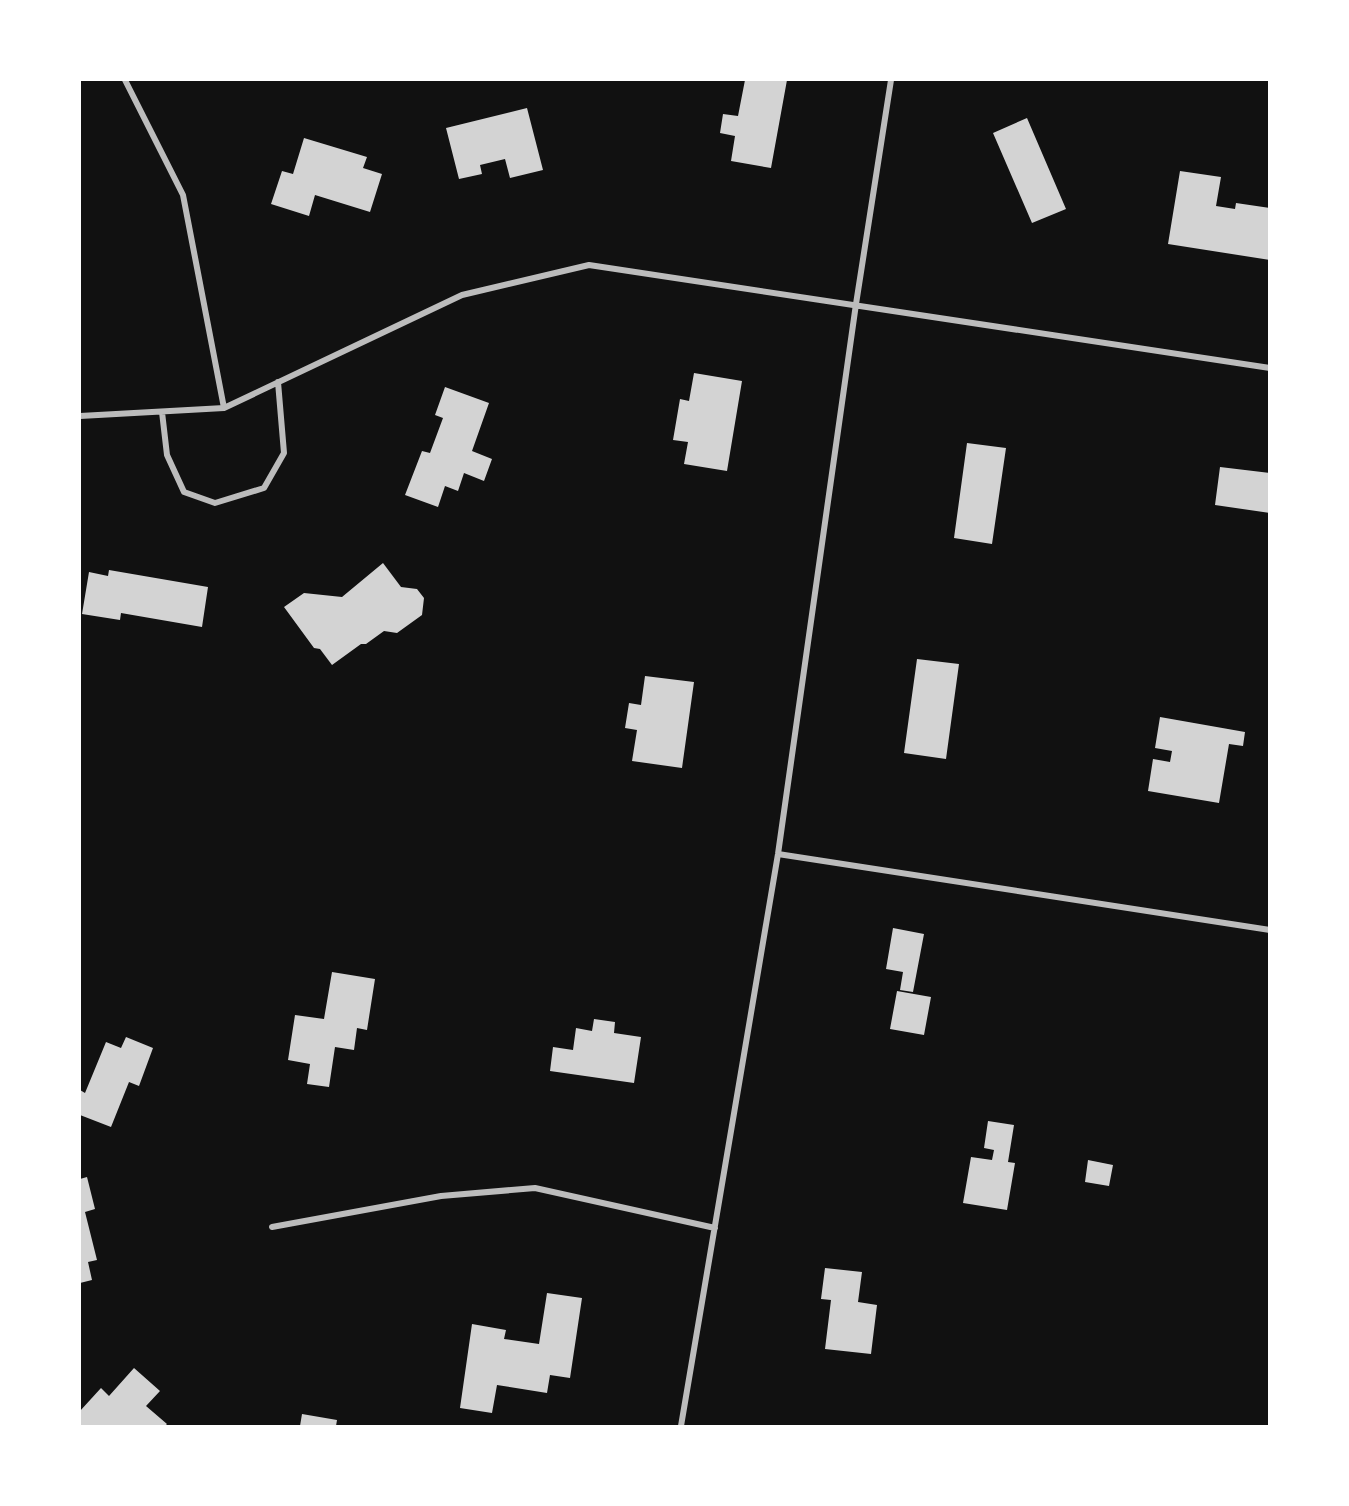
<svg xmlns="http://www.w3.org/2000/svg" width="1349" height="1506" viewBox="0 0 1349 1506" font-family="Arial,sans-serif">
<style>
.building{fill:#d3d3d3}
.lines{fill:none;stroke-linecap:round;stroke-linejoin:round}
.minor{stroke:#bcbcbc;stroke-width:6}
</style>
<rect width="100%" height="100%" fill="#111"/>
<path class="building" d="M 745,80 L 787,80 L 771,168 L 731,161 L 735,136 L 720,133 L 723,114 L 738,116 Z
M 527,108 L 543,170 L 510,178 L 505,159 L 480,165 L 482,174 L 459,179 L 446,128 Z
M 1027,118 L 1066,209 L 1032,223 L 993,133 Z
M 304,138 L 367,157 L 363,168 L 382,174 L 370,212 L 315,195 L 309,216 L 271,204 L 282,171 L 293,174 Z
M 1180,171 L 1221,177 L 1216,206 L 1235,209 L 1236,203 L 1270,208 L 1270,260 L 1168,244 Z
M 694,373 L 742,381 L 727,471 L 684,464 L 688,442 L 673,440 L 680,399 L 689,401 Z
M 445,387 L 489,403 L 472,451 L 492,459 L 484,481 L 464,473 L 458,491 L 445,486 L 438,507 L 405,495 L 422,451 L 430,453 L 443,418 L 435,415 Z
M 967,443 L 1006,448 L 992,544 L 954,538 Z
M 1220,467 L 1270,473 L 1270,513 L 1215,505 Z
M 383,563 L 401,587 L 417,589 L 424,598 L 422,615 L 397,633 L 384,631 L 366,644 L 361,644 L 332,665 L 320,649 L 314,648 L 284,607 L 304,593 L 342,597 Z
M 109,570 L 208,587 L 202,627 L 121,613 L 120,620 L 82,614 L 89,572 L 108,576 Z
M 917,659 L 959,664 L 946,759 L 904,753 Z
M 645,676 L 694,682 L 682,768 L 632,761 L 637,730 L 625,728 L 629,703 L 641,705 Z
M 1160,717 L 1245,732 L 1243,746 L 1229,744 L 1219,803 L 1148,791 L 1153,759 L 1170,762 L 1172,751 L 1155,748 Z
M 893,928 L 924,934 L 913,992 L 900,990 L 903,972 L 886,969 Z
M 332,972 L 375,979 L 367,1030 L 357,1028 L 354,1050 L 335,1047 L 329,1087 L 307,1084 L 310,1064 L 288,1060 L 295,1015 L 324,1019 Z
M 897,991 L 931,997 L 924,1035 L 890,1029 Z
M 594,1019 L 615,1022 L 614,1033 L 641,1037 L 634,1083 L 550,1071 L 553,1047 L 573,1050 L 576,1028 L 592,1031 Z
M 126,1037 L 153,1048 L 139,1086 L 129,1082 L 111,1127 L 80,1115 L 80,1090 L 85,1093 L 106,1042 L 121,1048 Z
M 988,1121 L 1014,1125 L 1008,1162 L 1015,1163 L 1007,1210 L 963,1203 L 971,1157 L 992,1160 L 994,1150 L 984,1148 Z
M 1088,1160 L 1113,1165 L 1109,1186 L 1085,1182 Z
M 87,1177 L 95,1209 L 85,1212 L 97,1260 L 88,1262 L 92,1280 L 80,1283 L 80,1179 Z
M 825,1268 L 862,1272 L 858,1302 L 877,1305 L 871,1354 L 825,1349 L 831,1300 L 821,1299 Z
M 547,1293 L 582,1298 L 570,1378 L 550,1375 L 547,1393 L 497,1385 L 492,1413 L 460,1408 L 472,1324 L 506,1330 L 504,1339 L 539,1344 Z
M 134,1368 L 160,1391 L 146,1406 L 167,1424 L 165,1426 L 80,1425 L 80,1411 L 101,1388 L 109,1396 Z
M 302,1414 L 337,1420 L 336,1426 L 300,1426 Z"/>
<g class="lines">
<path class="minor" d="M 125,80 L 183,195 L 224,408
M 162,412 L 167,455 L 184,492 L 215,503 L 264,488 L 284,453 L 278,382
M 80,416 L 224,408 L 462,295 L 589,265 L 1270,368
M 778,854 L 1270,930
M 272,1227 L 441,1196 L 535,1188 L 715,1228
M 681,1426 L 778,854 L 856,304 L 891,80"/>
</g>
<rect width="1349" height="1506" fill="none" stroke="#ffffff" stroke-width="162"/>
</svg>
